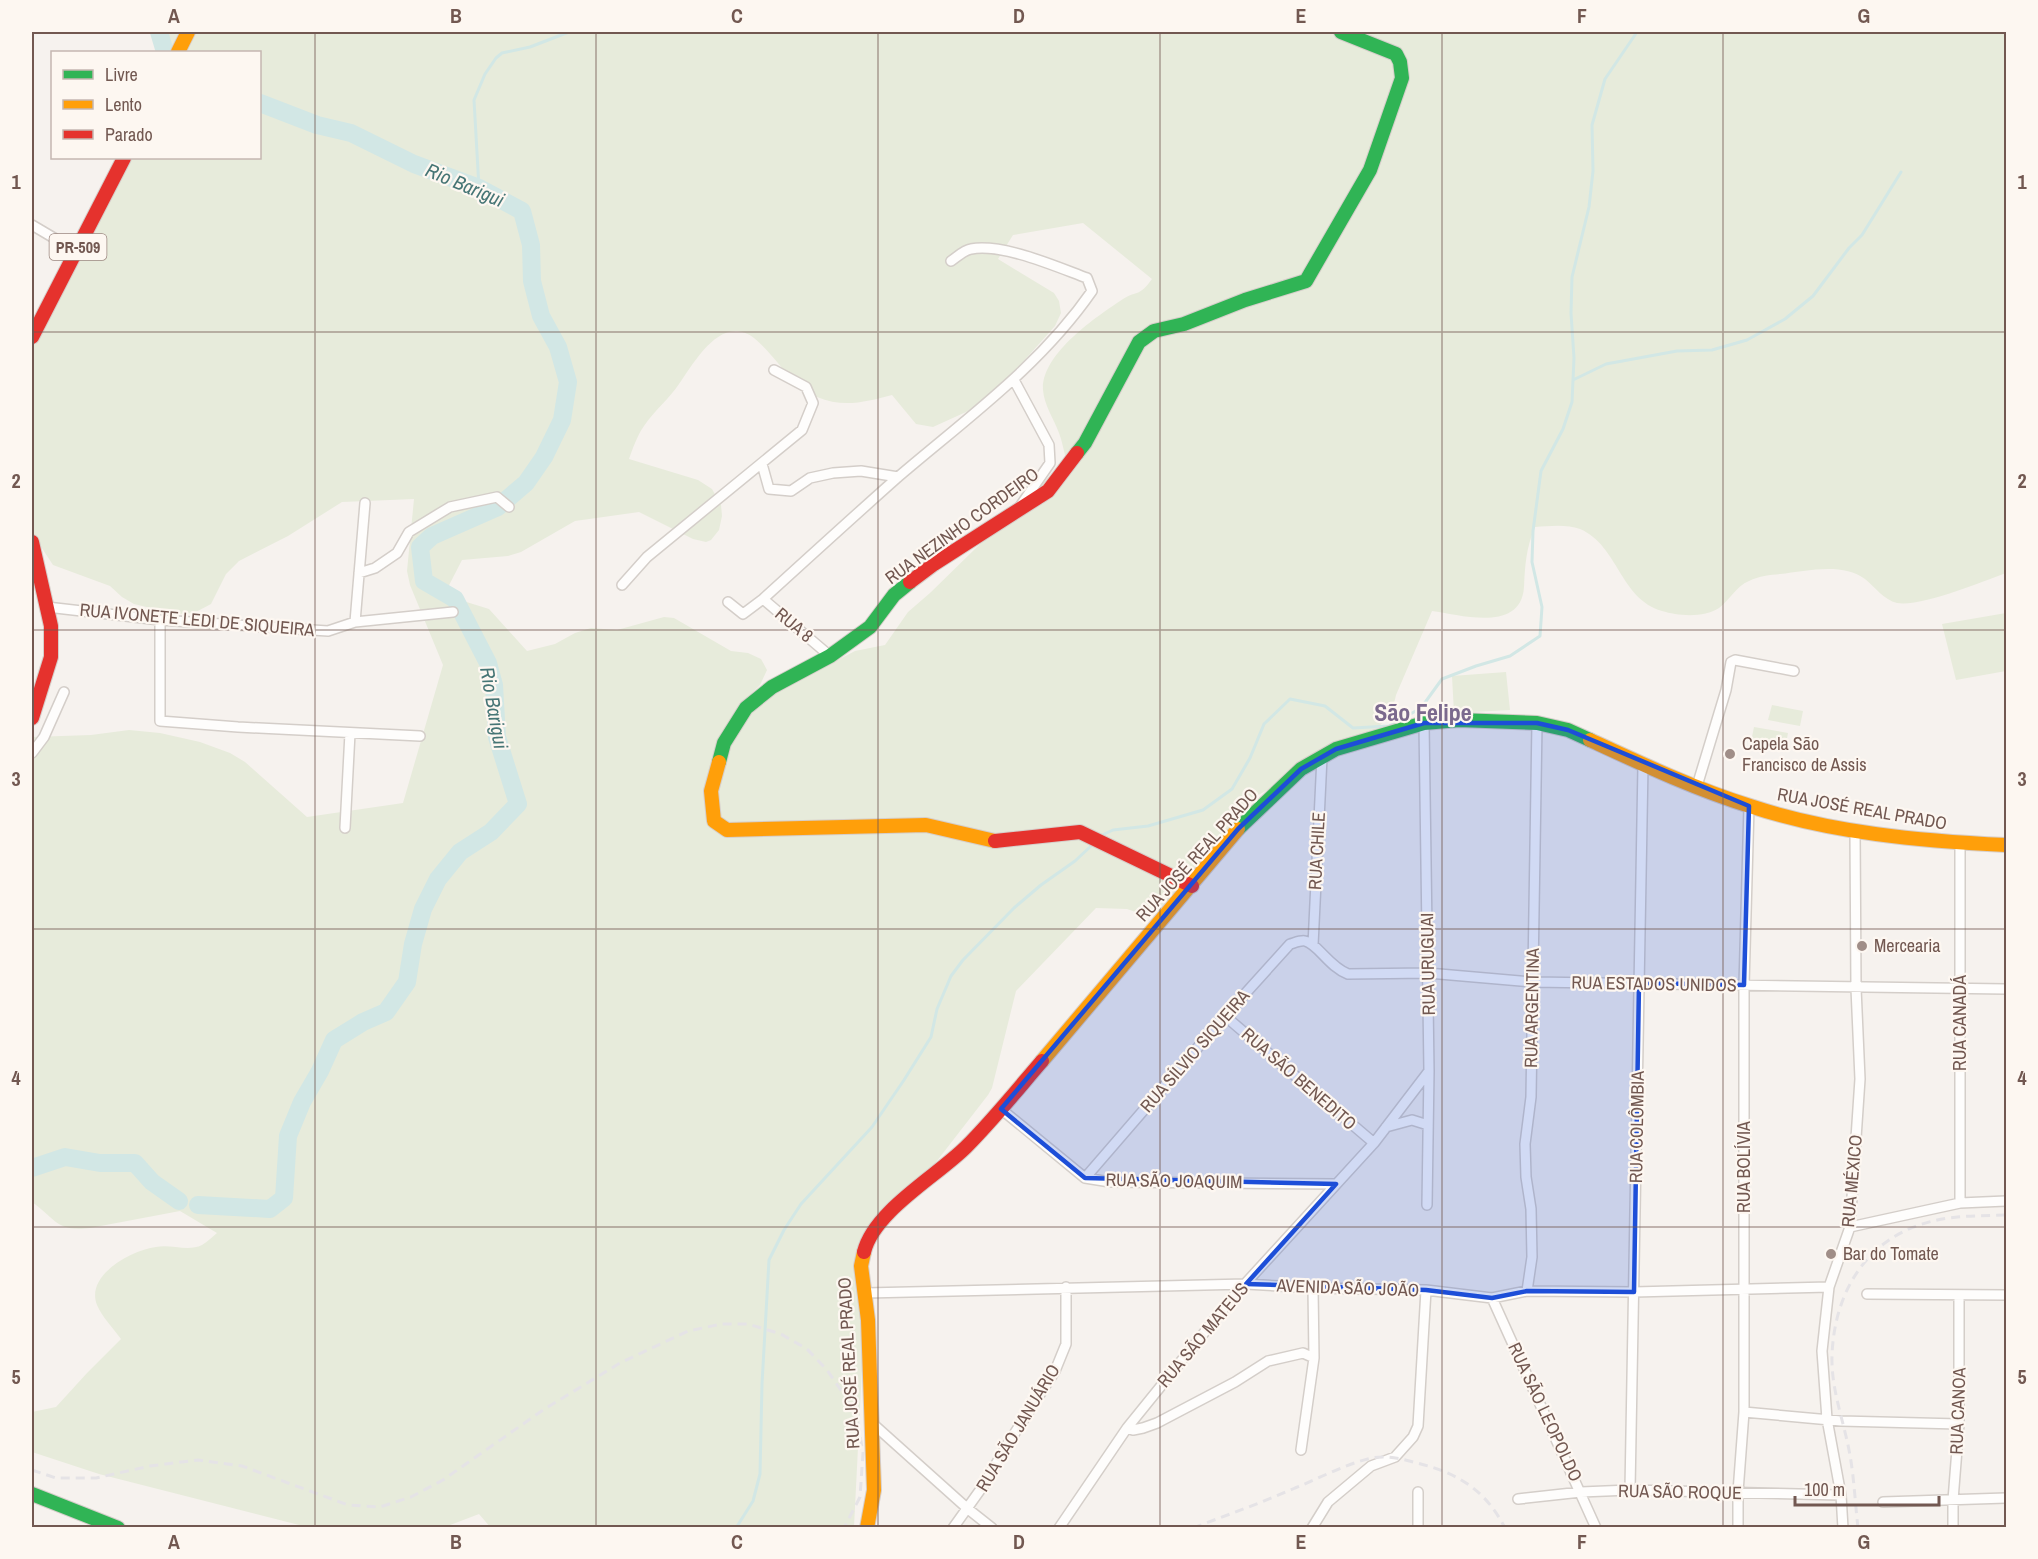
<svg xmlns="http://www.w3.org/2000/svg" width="2038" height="1559" viewBox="0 0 2038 1559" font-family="'Archivo Narrow',sans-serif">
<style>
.green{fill:#e7ebdb;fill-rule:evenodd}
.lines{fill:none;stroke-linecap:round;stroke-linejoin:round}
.stream{stroke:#d2e7e5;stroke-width:3}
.river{stroke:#d2e7e5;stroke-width:18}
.street-casing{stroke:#d4cec9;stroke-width:12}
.fast-casing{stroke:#d6ceca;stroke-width:16}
.slow-casing{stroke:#d6ceca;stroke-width:16}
.jam-casing{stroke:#d6ceca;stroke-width:16}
.street{stroke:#fefdfc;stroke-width:9}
.fast{stroke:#30b455;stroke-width:14}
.slow{stroke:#ff9f0a;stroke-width:14}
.jam{stroke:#e5322d;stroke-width:14}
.rail{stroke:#e5e3e6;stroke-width:3;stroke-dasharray:9 6;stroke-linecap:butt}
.marked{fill:#1d4ed8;fill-opacity:0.2;stroke:#1d4ed8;stroke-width:4.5;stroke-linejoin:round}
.grid{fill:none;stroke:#725851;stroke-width:1.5;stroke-opacity:0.55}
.poi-dot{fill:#a08e88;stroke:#fdf7f1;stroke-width:2}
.labels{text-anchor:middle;stroke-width:4.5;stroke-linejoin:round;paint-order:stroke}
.shield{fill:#fdf7f1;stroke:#9c8881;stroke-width:1.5}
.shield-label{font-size:16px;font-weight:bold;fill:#725851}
.street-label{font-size:18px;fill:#725851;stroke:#fdf7f1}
.poi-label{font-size:18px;fill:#725851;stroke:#fdf7f1;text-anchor:start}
.water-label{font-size:20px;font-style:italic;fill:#467575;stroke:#fdf7f1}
.district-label{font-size:24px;font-weight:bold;fill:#7b698d;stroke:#fdf7f1}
.neatline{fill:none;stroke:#725851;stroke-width:2}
.grid-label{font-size:20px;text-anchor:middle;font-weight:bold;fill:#725851}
</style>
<rect width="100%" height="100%" fill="#f6f2ee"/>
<path class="green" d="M 159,32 L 2006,32 L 2006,573 C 1981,582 1922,607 1897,603 C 1884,600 1875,587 1865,579 C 1843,562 1806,571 1780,574 C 1770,575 1759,576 1749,581 C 1736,586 1730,600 1719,608 C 1704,618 1678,616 1662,611 C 1620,599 1618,545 1580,529 C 1567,524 1549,526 1535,527 C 1526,548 1525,565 1524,587 C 1521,633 1461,615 1432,611 L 1396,695 C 1392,714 1385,722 1370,734 L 1251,799 L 1183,888 L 1159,913 L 1144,915 L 1127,909 L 1096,908 L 1016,991 L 992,1088 L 988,1095 L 868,1250 L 854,1527 L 491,1528 L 479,1514 L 445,1527 L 307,1527 L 99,1474 L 32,1452 L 32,1412 L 56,1407 L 87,1373 L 121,1339 C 114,1329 102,1317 97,1305 C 85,1275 132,1250 156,1247 C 171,1244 188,1252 202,1245 C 207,1242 212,1237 217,1233 L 180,1211 L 90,1228 C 56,1232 56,1219 32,1202 L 32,737 L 91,735 L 129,730 L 160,733 L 200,742 L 230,753 L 245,762 L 307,817 L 403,803 L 443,665 L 410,585 L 407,571 L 414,499 L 342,502 L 288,536 L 239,561 L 226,574 L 211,604 L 194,613 L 175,614 L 134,604 L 122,597 L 110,586 L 53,565 L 32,533 L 32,349 L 73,271 L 89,247 L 93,226 L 124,158 L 260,158 L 260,52 L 175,52 ZM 1083,223 L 1152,279 C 1139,297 1138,290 1123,299 C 1096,317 1041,354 1043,390 C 1044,405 1054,419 1059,433 C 1062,441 1064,451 1066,460 L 930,593 L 908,612 L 885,645 L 855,651 L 775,693 L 750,695 L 760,685 L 767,670 L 761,659 L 748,653 L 731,651 L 674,618 L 664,617 L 617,630 L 591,628 L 575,633 L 555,644 L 527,651 L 489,609 L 444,595 L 462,560 L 508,556 L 521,552 L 575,521 L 639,512 L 693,539 L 706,542 L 711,540 L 719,530 L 722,516 L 721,505 L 712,489 L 698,480 L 629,459 C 633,448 637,436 644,426 C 654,411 669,399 679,384 C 695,361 722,313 754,338 C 770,351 782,371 799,384 C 804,389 810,395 817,397 C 843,408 866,402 892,395 L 916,424 L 933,427 L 966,412 L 989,397 L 1005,382 L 1055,326 L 1061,313 L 1059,301 L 1054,293 L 998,259 L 1013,235 Z
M 2006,613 L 2006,671 L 1956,680 L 1942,624 Z
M 1506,672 L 1510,710 L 1454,713 L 1452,676 Z
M 1772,705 L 1803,711 L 1800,726 L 1768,720 Z
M 1754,727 L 1788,733 L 1785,749 L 1751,742 Z"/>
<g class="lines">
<path class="stream" d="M 479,188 L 474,100 L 485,74 L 496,58 L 502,53 L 530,47 L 569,32
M 1573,380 L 1606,364 L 1677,351 L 1712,350 L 1747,340 L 1785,319 L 1813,296 L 1849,248 L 1862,235 L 1901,172
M 1100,836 L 1113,830 L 1148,826 L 1203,810 L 1232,789 L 1250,758 L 1264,724 L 1290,699 L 1325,706 L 1353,728 L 1389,726 L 1421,708 L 1442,679 L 1476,666 L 1510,656 L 1540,636 L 1542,607 L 1532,562 L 1533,531 L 1541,471 L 1563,429 L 1572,402 L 1574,358 L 1571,313 L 1572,277 L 1589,207 L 1593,171 L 1592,125 L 1605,79 L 1637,32
M 736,1528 L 753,1501 L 760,1474 L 762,1384 L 769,1260 L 784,1230 L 801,1204 L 872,1127 L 904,1080 L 931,1037 L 937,1009 L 951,976 L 963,960 L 1014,908 L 1041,885 L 1075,861 L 1091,846"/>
<path class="river" d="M 159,32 L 165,52
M 32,1168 L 65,1157 L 100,1163 L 135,1163 L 152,1182 L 179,1201
M 198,1205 L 270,1209 L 284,1198 L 288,1136 L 302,1102 L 320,1071 L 334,1040 L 363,1022 L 386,1012 L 407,982 L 413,944 L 423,909 L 438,879 L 460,852 L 491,832 L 518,804 L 497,737 L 494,685 L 488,663 L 455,599 L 424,581 L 420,547 L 432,536 L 498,507 L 526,483 L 544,457 L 562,420 L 568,382 L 558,347 L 541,316 L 532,281 L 531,245 L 522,211 L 479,188 L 414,164 L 351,133 L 317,125 L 260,103"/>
<defs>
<path id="street" d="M 32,225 L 54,238
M 1014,380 L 1049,445 L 1050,463 L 1021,505
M 762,464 L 769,489 L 791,491 L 810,478 L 833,473 L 861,471 L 898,477
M 359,573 L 375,568 L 397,553 L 409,532 L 450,507 L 497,497 L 509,507
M 622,585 L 647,557 L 802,430 L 813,403 L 806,387 L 774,370
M 763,599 L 830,656
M 728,602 L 743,614 L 763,599 C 808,558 853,517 898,477 C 967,418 1040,366 1092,291 L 1087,278 C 1057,267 1003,243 971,249 C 964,250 957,257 951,261
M 47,607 L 160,620 L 328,631 L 355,622 L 453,612
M 160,620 L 160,721 L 238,727 L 420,736
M 355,622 L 365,503
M 1424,723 L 1429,1071 L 1427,1205
M 32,753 L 44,737 L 64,692
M 1697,786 L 1726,690 L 1731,662 L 1735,660 L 1794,671
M 345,828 L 350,733
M 1960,843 L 1960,1203
M 1313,945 L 1322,757
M 1225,1016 L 1374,1143
M 1001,1109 L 1085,1178 L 1110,1182 L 1336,1184
M 1386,1127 L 1412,1120 L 1428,1125
M 1085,1178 L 1225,1016 L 1290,944 C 1294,943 1301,940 1305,941 C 1318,944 1329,967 1348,974 L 1428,973 L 1533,982 L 2006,989
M 1850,1227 L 1960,1203 L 2006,1201
M 1527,1291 L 1532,1257 L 1531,1209 L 1526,1177 L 1525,1144 L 1531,1097 L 1537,723
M 866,1293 L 1246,1284 L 1313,1288 L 1426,1290 L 1492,1298 L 1527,1291 L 1634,1292 L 1829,1287
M 1867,1294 L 2006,1295
M 1492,1298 L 1596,1528
M 1744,1412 L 1841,1421 L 1959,1424
M 872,1423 L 968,1509 L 992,1528
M 1127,1428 L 1133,1430 L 1143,1428 L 1157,1423 L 1235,1382 L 1268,1361 L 1303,1353 L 1314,1358
M 1301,1450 L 1314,1358 L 1313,1288
M 1630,1490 L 1643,765
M 1418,1492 L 1418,1528
M 1518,1499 L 1581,1492 L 1630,1490 L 1841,1495
M 1883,1502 L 2006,1498
M 953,1528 L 983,1486 L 1009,1442 L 1055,1371 L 1066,1344 L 1066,1287
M 1059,1528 L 1127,1428 L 1233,1297 L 1374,1143 L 1429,1071
M 1312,1528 L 1328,1502 L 1371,1466 L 1395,1457 L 1413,1437 L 1418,1426 L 1426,1290
M 1738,1528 L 1738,1492 L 1744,1412 L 1744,985 L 1749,806
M 1843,1528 L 1841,1495 L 1827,1419 L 1822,1351 L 1829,1287 L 1850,1227 L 1860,1079 L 1856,988 L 1855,830
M 1953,1528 L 1953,1500 L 1959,1424 L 1959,1295"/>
<path id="fast" d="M 1077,453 L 1085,443 L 1139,342 L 1154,331 L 1184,324 L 1245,300 L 1306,281 L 1310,274 L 1370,170 L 1402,78 L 1400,62 L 1396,54 L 1341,32
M 719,762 L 724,743 L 746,708 L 772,687 L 830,656 L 870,627 L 894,595 L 910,582
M 1238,829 L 1301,769 L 1336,749 L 1424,723 L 1459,720 L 1537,723 L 1568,730 L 1590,740
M 32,1494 L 118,1528"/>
<path id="slow" d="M 178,52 L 188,32
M 1590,740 C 1642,764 1695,789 1750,806 C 1832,833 1920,841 2006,845
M 719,762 L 711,791 L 714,821 L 727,830 L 926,825 L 995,841
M 1042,1061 L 1238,829
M 864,1252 L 861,1266 L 868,1320 L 874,1490 L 867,1528"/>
<path id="jam" d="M 32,337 L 124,158
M 32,542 L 51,626 L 51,657 L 32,718
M 910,582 L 934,564 L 1048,491 L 1077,453
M 995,841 L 1080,832 L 1192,886
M 864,1252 C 874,1211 937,1176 966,1147 C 993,1120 1017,1090 1042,1061"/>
</defs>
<use href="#street" class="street-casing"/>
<use href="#fast" class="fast-casing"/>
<use href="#slow" class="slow-casing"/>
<use href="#jam" class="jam-casing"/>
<use href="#street" class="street"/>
<use href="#fast" class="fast"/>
<use href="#slow" class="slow"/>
<use href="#jam" class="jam"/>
<path class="rail" d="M 32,1470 L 56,1478 L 96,1478 L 150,1466 L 198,1460 L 242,1466 L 348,1505 L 380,1507 L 411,1497 L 443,1480 L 543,1410 L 620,1363 L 688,1331 L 722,1324 L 748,1324 L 781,1334 L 807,1349 L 827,1370 L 845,1396 L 857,1419 L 863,1453 L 860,1497 L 844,1528
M 1193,1528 C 1227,1515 1261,1503 1295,1488 C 1320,1478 1345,1464 1372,1458 C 1387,1455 1402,1459 1417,1463 C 1457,1473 1485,1489 1505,1528
M 1858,1528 C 1855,1502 1854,1475 1849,1450 C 1843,1419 1831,1388 1832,1356 C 1834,1291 1868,1236 1933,1221 C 1957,1215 1983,1216 2006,1215"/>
</g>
<path class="marked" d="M 1424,723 L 1537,723 L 1568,730 L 1749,806 L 1744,985 L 1639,983 L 1634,1292 L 1527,1291 L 1492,1298 L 1426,1290 L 1246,1284 L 1336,1184 L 1085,1178 L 1001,1109 L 1238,829 L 1301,769 L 1336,749 Z"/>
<path class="grid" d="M 315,32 L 315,1528M 596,32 L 596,1528M 878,32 L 878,1528M 1160,32 L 1160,1528M 1442,32 L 1442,1528M 1723,32 L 1723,1528M 32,332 L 2006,332M 32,630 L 2006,630M 32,929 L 2006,929M 32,1227 L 2006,1227"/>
<g class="poi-dot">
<circle cx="1730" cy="754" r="6"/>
<circle cx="1862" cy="946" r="6"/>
<circle cx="1831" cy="1254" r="6"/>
</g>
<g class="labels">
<rect class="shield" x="49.5" y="234" width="57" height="26" rx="4.5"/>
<g class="shield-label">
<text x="78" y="253">PR-509</text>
</g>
<g class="street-label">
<text transform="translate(962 526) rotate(-36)" y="6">RUA NEZINHO CORDEIRO</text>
<text transform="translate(197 620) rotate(5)" y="6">RUA IVONETE LEDI DE SIQUEIRA</text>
<text transform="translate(794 625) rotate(40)" y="6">RUA 8</text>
<text transform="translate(1862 809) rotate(10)" y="6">RUA JOSÉ REAL PRADO</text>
<text transform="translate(1317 851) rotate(-87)" y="6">RUA CHILE</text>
<text transform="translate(1197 855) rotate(-48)" y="6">RUA JOSÉ REAL PRADO</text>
<text transform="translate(1428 964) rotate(-91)" y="6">RUA URUGUAI</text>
<text transform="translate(1654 984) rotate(1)" y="6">RUA ESTADOS UNIDOS</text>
<text transform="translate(1532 1008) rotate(-89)" y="6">RUA ARGENTINA</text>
<text transform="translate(1960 1023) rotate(-90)" y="6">RUA CANADÁ</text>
<text transform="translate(1195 1051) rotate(-49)" y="6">RUA SÍLVIO SIQUEIRA</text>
<text transform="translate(1299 1079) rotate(41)" y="6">RUA SÃO BENEDITO</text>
<text transform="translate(1637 1127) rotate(-89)" y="6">RUA COLÔMBIA</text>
<text transform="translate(1744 1167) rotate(-90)" y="6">RUA BOLÍVIA</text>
<text transform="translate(1174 1181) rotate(1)" y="6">RUA SÃO JOAQUIM</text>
<text transform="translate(1852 1181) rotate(-85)" y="6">RUA MÉXICO</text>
<text transform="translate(1348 1288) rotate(2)" y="6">AVENIDA SÃO JOÃO</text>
<text transform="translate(1203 1335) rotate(-50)" y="6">RUA SÃO MATEUS</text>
<text transform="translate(849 1363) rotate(-93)" y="6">RUA JOSÉ REAL PRADO</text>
<text transform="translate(1958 1411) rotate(-88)" y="6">RUA CANOA</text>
<text transform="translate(1545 1412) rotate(65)" y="6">RUA SÃO LEOPOLDO</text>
<text transform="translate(1018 1428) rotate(-59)" y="6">RUA SÃO JANUÁRIO</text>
<text transform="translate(1680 1492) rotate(1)" y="6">RUA SÃO ROQUE</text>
</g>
<g class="poi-label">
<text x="1742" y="750">Capela São<tspan x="1742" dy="21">Francisco de Assis</tspan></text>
<text x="1874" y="952">Mercearia</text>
<text x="1843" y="1260">Bar do Tomate</text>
</g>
<g class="water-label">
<text transform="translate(465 185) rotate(23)" y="7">Rio Barigui</text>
<text transform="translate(494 708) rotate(80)" y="7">Rio Barigui</text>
</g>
<g class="district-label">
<text x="1423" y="721">São Felipe</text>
</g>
</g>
<rect width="2038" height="1559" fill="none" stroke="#fdf7f1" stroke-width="66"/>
<rect x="51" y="51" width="210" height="108" fill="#fdf7f1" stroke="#c5b7b1" stroke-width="1.5"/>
<rect x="63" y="70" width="30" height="9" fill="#30b455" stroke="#c5b7b1" stroke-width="1.5"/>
<text x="105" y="81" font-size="18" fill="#725851">Livre</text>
<rect x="63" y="100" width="30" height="9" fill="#ff9f0a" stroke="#c5b7b1" stroke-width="1.5"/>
<text x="105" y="111" font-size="18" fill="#725851">Lento</text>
<rect x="63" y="130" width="30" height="9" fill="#e5322d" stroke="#c5b7b1" stroke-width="1.5"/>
<text x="105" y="141" font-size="18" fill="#725851">Parado</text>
<path d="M1795 1496v9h144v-9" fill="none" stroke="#725851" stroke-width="3"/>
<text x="1804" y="1496" font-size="18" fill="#725851" stroke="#fdf7f1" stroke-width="4.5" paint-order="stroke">100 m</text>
<rect x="33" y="33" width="1972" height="1493" class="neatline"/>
<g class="grid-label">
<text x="174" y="23">A</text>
<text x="456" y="23">B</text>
<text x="737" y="23">C</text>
<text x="1019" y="23">D</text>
<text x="1301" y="23">E</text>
<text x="1582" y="23">F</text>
<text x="1864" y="23">G</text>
<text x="16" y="189">1</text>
<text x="2022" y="189">1</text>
<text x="16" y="488">2</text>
<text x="2022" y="488">2</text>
<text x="16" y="786">3</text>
<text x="2022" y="786">3</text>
<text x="16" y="1085">4</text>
<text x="2022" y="1085">4</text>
<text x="16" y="1384">5</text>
<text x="2022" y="1384">5</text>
<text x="174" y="1549">A</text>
<text x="456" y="1549">B</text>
<text x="737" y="1549">C</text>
<text x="1019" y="1549">D</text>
<text x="1301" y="1549">E</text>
<text x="1582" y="1549">F</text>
<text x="1864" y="1549">G</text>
</g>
</svg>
